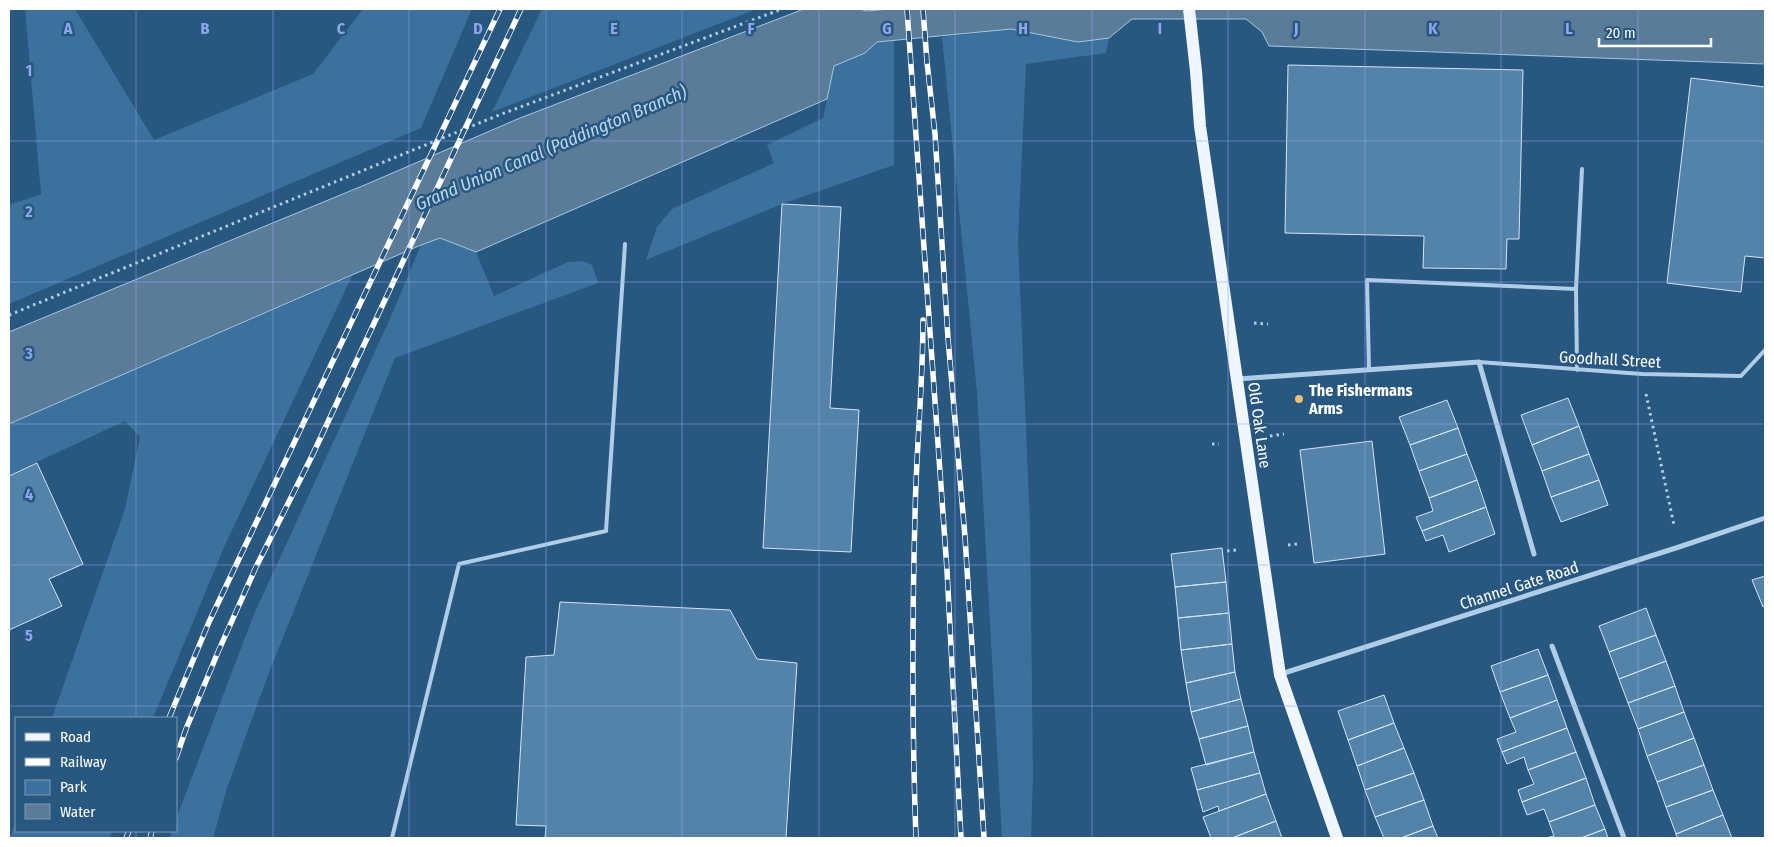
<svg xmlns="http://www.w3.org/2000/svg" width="1774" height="847" viewBox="0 0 1774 847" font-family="'Fira Sans Condensed',sans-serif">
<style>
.green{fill:#3c719d}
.water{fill:#5b7c98;stroke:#a3c9e6}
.building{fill:#5483aa;stroke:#d2e5f5}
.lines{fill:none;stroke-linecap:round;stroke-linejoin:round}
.path{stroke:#afcde6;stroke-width:3;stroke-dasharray:2.5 4;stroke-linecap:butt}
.service{stroke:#afcde6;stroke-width:4}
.minor{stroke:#afcde6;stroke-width:5}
.primary{stroke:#eff6fd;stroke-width:12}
.rail-casing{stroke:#fff;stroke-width:5.5}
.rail{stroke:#285780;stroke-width:4;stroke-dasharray:11;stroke-linecap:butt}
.grid{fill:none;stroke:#8ea6ec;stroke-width:1;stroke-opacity:0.55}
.poi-dot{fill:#edbf75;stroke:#285780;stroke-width:2}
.labels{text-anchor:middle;stroke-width:5;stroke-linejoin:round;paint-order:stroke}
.street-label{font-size:16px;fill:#fff;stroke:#285780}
.poi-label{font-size:16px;font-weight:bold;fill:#fff;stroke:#285780;text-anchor:start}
.water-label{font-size:18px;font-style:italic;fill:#bad7ed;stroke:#285780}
.grid-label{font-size:16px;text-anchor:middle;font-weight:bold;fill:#8ea6ec;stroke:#285780;stroke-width:5;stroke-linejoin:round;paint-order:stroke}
</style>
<rect width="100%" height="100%" fill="#285780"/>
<path class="green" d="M 25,9 L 75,9 L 154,140 L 313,74 L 363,9 L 472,9 L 421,128 L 9,304 L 9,205 L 41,194 Z
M 542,9 L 757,9 L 492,112 Z
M 1011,29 L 1078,42 L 1109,38 L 1106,53 L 1026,64 L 1018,241 L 1030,523 L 1033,777 L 1031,838 L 1002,838 L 977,392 L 942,37 Z
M 894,41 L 894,165 L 782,204 L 646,260 L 657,227 L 672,209 L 774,163 L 767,145 L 823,118 L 834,66 L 865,53 L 877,42 Z
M 439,238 L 476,252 L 494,296 L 568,262 L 583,261 L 592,265 L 598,283 L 395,358 L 268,675 L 227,788 L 213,838 L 170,838 L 172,831 L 176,831 L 176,819 L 254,614 L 389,321 L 421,245 Z
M 352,276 L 225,545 L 153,718 L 52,718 L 125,509 L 140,437 L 125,421 L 9,475 L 9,424 Z
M 16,820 L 16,831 L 112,831 L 110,838 L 10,838 Z"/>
<path class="water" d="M 804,9 L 858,9 L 867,11 L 889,9 L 1765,9 L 1765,64 L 1269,46 L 1262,32 L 1246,19 L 1132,19 L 1109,38 L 1078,42 L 1011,29 L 877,42 L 865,53 L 834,66 L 827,99 L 476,252 L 440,238 L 421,245 L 9,424 L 9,332 L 367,184 L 520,118 Z"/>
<path class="building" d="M 1288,65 L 1523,70 L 1519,239 L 1507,239 L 1506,269 L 1423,268 L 1424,236 L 1285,233 Z
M 1691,78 L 1765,87 L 1765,258 L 1745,256 L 1741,292 L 1667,283 Z
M 782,204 L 841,207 L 830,408 L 859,410 L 851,552 L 763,548 Z
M 1568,398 L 1579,426 L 1532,445 L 1521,415 Z
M 1447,400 L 1458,428 L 1410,445 L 1399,417 Z
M 1579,426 L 1589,454 L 1542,471 L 1532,445 Z
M 1458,428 L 1467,454 L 1419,471 L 1410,445 Z
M 1372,441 L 1385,554 L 1314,563 L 1300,450 Z
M 1467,454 L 1477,480 L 1429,498 L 1419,471 Z
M 1589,454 L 1599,480 L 1551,497 L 1542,471 Z
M 37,463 L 83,564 L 49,579 L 62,606 L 9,630 L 9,476 Z
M 1477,480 L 1486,507 L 1422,531 L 1416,517 L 1433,511 L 1429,498 Z
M 1599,480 L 1608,505 L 1561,522 L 1551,497 Z
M 1486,507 L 1495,534 L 1449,552 L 1443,535 L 1426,541 L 1422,531 Z
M 1222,548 L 1226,582 L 1175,587 L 1171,554 Z
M 1765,576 L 1765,606 L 1763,607 L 1752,580 Z
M 1226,582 L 1229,613 L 1178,618 L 1175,587 Z
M 560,602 L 730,610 L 757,659 L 797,663 L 786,838 L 545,838 L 546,826 L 516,825 L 526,657 L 554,655 Z
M 1646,608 L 1656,635 L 1609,652 L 1599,626 Z
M 1229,613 L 1232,644 L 1181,650 L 1178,618 Z
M 1656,635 L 1666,661 L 1619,679 L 1609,652 Z
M 1232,644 L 1235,672 L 1186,683 L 1181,650 Z
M 1538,649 L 1548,675 L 1500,692 L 1491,666 Z
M 1666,661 L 1675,686 L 1628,703 L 1619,679 Z
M 1235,672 L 1241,699 L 1191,712 L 1186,683 Z
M 1548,675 L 1557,700 L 1510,718 L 1500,692 Z
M 1675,686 L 1684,712 L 1638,729 L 1628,703 Z
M 1384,695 L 1394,723 L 1348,740 L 1338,711 Z
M 1241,699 L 1248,726 L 1199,739 L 1191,712 Z
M 1557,700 L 1567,728 L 1502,752 L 1497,739 L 1516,732 L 1510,718 Z
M 1684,712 L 1694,738 L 1647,756 L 1638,729 Z
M 1394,723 L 1404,748 L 1357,766 L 1348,740 Z
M 1248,726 L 1254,752 L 1206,765 L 1199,739 Z
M 1567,728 L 1576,752 L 1528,770 L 1524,757 L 1507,764 L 1502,752 Z
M 1694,738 L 1704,765 L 1657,782 L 1647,756 Z
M 1404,748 L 1414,773 L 1365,790 L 1357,766 Z
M 1254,752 L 1260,773 L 1197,790 L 1191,768 Z
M 1576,752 L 1586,778 L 1522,802 L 1518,790 L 1534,784 L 1528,770 Z
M 1704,765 L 1713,790 L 1666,807 L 1657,782 Z
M 1260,773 L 1266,794 L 1219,811 L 1218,806 L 1203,812 L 1197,790 Z
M 1414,773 L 1424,800 L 1375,817 L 1365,790 Z
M 1586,778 L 1595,805 L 1549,822 L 1544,809 L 1527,815 L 1522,802 Z
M 1713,790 L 1723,815 L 1676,834 L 1666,807 Z
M 1266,794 L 1276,821 L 1232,838 L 1211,838 L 1203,817 Z
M 1424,800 L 1433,826 L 1401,838 L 1384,838 L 1375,817 Z
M 1595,805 L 1605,829 L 1581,838 L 1546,838 L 1554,836 L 1549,822 Z
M 1723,815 L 1732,838 L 1677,838 L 1676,834 Z
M 1276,821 L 1282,838 L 1232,838 Z
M 1433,826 L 1438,838 L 1401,838 Z
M 1605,829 L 1608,838 L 1581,838 Z"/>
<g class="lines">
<path class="path" d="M 9,315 L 499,115 L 782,9
M 1254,323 L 1268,324
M 1646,394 L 1674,525
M 1270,436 L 1284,434
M 1212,444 L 1219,444
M 1288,545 L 1297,544
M 1227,551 L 1236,550"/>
<path class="service" d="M 1576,289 L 1582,169
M 1479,362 L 1642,374 L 1741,376 L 1765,350
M 1369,370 L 1367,280 L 1576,289 L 1577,370
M 392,838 L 459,564 L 606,531 L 625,244"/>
<path class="minor" d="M 1238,379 L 1479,362 L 1534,554
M 1552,646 L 1624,838
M 1281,674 L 1679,547 L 1765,518"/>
<path class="primary" d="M 1189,9 L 1196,71 L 1200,126 L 1280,675 L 1337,838"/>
<defs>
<path id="rail" d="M 907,9 L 947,570 L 961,838
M 923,9 L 927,62 L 935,134 L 948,338 L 965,537 L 984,838
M 169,718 L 209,622 L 500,9
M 176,758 L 186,729 L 218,652 L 256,567 L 312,456 L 521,9
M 126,838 L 129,831
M 150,838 L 152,831
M 916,838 C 912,731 912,624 915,516 C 916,451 923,385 923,320"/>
</defs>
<use href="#rail" class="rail-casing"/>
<use href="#rail" class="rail"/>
</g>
<path class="grid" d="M 136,9 L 136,718M 273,9 L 273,838M 409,9 L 409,838M 546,9 L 546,838M 682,9 L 682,838M 819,9 L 819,838M 955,9 L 955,838M 1092,9 L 1092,838M 1228,9 L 1228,838M 1365,9 L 1365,838M 1501,9 L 1501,838M 1638,9 L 1638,838M 9,141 L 1765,141M 9,282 L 1765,282M 9,424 L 1765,424M 9,565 L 1765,565M 9,706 L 1765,706M 136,831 L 136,838"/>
<circle class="poi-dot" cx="1299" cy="399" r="5"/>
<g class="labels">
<g class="street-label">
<text transform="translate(1610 359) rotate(3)" y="6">Goodhall Street</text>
<text transform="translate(1260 425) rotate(82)" y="6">Old Oak Lane</text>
<text transform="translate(1519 585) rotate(-18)" y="6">Channel Gate Road</text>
</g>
<g class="poi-label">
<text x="1309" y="396">The Fishermans<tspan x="1309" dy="18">Arms</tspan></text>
</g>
<g class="water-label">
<text transform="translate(551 148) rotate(-23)" y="6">Grand Union Canal (Paddington Branch)</text>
</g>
</g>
<g class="grid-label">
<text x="68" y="34">A</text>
<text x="205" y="34">B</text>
<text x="341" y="34">C</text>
<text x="478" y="34">D</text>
<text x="614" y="34">E</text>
<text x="751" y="34">F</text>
<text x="887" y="34">G</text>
<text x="1023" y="34">H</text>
<text x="1160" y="34">I</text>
<text x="1296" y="34">J</text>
<text x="1433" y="34">K</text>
<text x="1569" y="34">L</text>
<text x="29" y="76">1</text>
<text x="29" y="217">2</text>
<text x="29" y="359">3</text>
<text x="29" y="500">4</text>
<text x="29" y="641">5</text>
</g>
<rect width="1774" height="847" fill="none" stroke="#ffffff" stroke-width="20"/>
<rect x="15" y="717" width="162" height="115" fill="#285780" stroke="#7e9ab3"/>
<rect x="25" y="733" width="25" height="8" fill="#eff6fd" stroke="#7e9ab3"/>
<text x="60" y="742" font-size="15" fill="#ffffff">Road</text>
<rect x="25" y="758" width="25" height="8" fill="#ffffff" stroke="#7e9ab3"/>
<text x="60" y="767" font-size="15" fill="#ffffff">Railway</text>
<rect x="25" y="780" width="25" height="15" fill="#3c719d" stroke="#7e9ab3"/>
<text x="60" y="792" font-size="15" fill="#ffffff">Park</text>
<rect x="25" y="804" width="25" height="15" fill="#5b7c98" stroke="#7e9ab3"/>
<text x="60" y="817" font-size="15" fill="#ffffff">Water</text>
<path d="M1599 38v8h112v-8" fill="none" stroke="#ffffff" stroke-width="2.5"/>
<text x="1606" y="38" font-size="15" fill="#ffffff" stroke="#285780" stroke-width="4" paint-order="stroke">20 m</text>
</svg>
